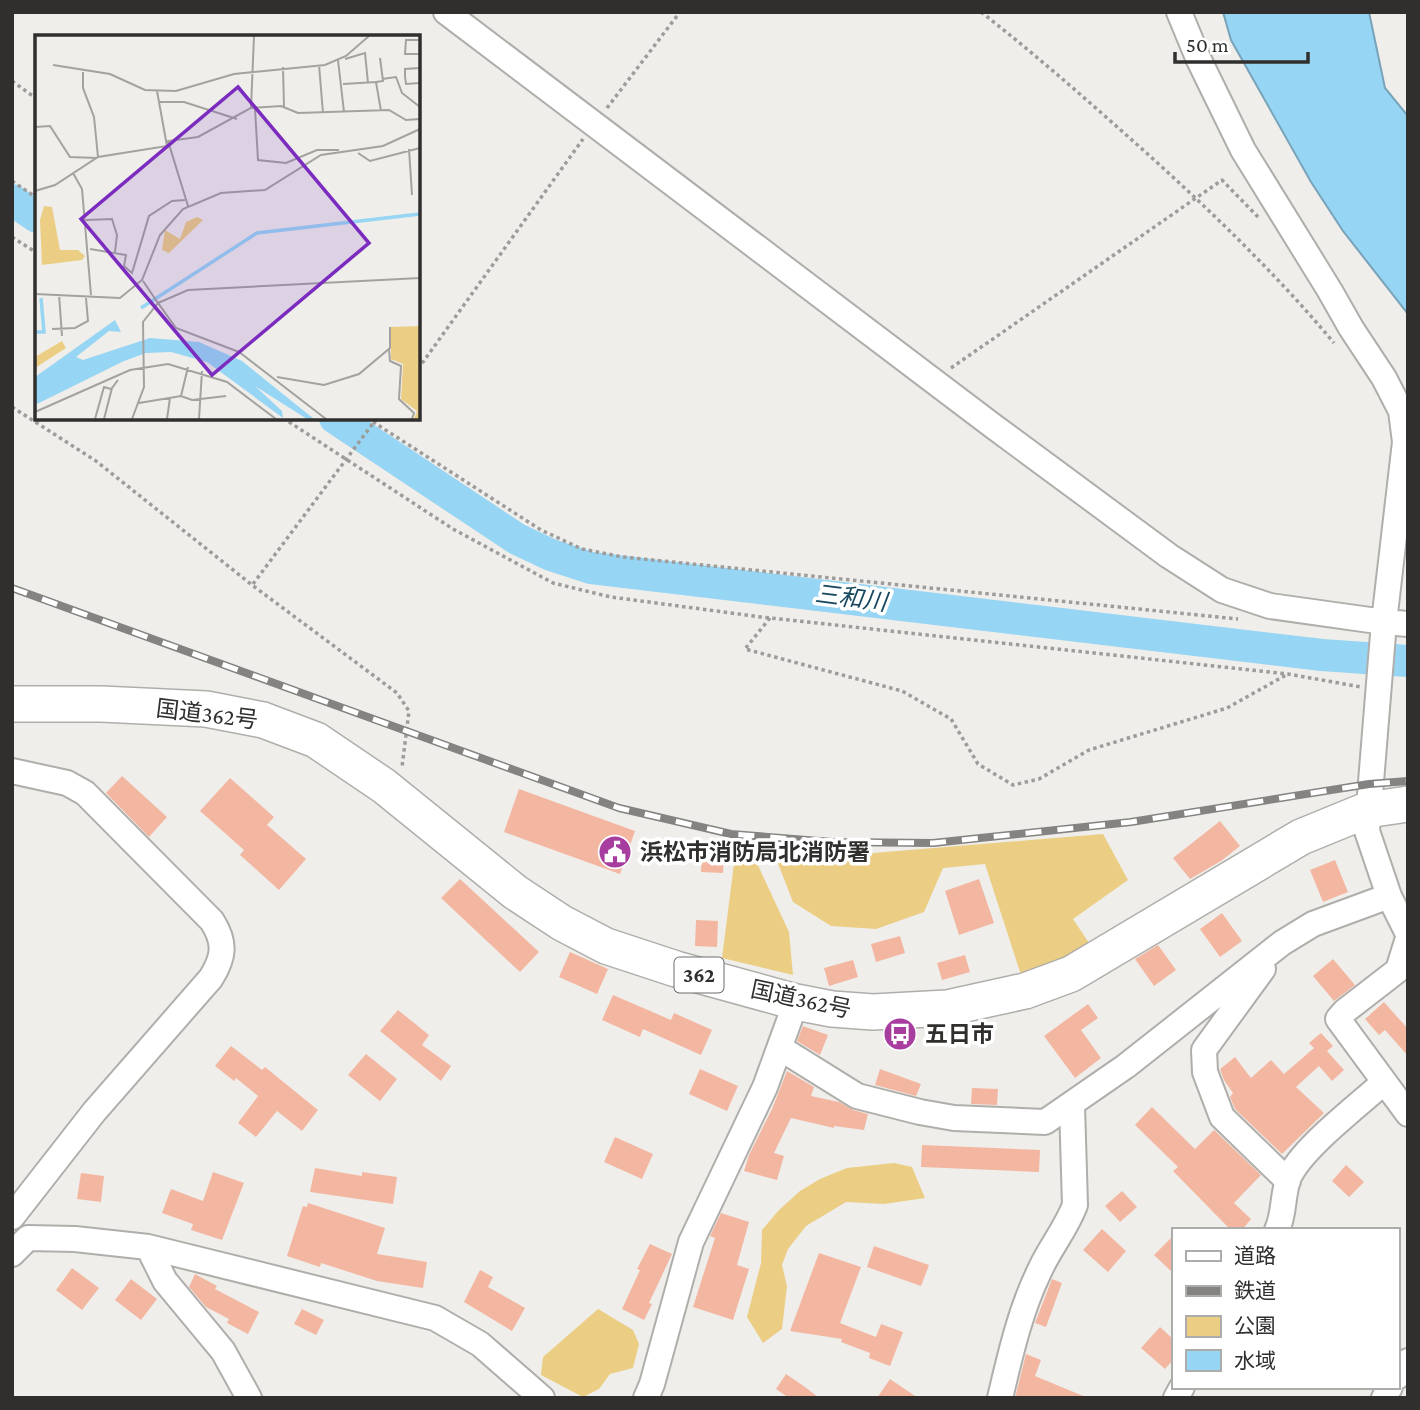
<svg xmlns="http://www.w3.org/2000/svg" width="1420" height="1410" viewBox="0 0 1420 1410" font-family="'Crimson Pro','Noto Sans JP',serif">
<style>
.green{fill:#ebce84}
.water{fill:#97d5f4;stroke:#78a3b9;stroke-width:2}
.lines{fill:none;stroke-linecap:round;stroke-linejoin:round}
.river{stroke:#97d5f4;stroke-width:32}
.building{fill:#f3b7a1}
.minor-casing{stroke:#afaeab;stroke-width:28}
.highway-casing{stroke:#afaeab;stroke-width:38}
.path{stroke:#9d9c9a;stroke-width:3.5;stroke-dasharray:3.5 3.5;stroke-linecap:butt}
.minor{stroke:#fff;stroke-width:24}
.highway{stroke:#fff;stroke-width:35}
.rail-casing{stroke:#848381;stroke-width:8}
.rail{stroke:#fff;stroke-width:5;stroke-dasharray:16;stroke-linecap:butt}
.labels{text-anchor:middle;stroke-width:7;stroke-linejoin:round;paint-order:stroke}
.shield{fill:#fff;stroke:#6e6d6d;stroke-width:2}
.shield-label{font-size:21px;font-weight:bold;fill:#302f2e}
.street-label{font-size:23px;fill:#302f2e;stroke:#fff}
.poi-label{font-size:23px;font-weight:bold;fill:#302f2e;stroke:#fff;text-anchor:start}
.water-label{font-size:24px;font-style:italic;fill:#17485e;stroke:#fff}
.inset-river{fill:none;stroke:#97d5f4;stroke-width:3.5}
.inset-road{fill:none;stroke:#a3a29f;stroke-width:2}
.view{fill:#7b2cbf;fill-opacity:0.15;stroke:#7b2cbf;stroke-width:3.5}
.inset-edge{fill:none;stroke:#302f2e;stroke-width:3.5}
</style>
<rect width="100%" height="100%" fill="#efeeeb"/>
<path class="green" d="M 1103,834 L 1128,880 L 1073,919 L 1091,946 L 1022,978 L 985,864 L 943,868 L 924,912 L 876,929 L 831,926 L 793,902 L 777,861 Z
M 748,844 L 789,932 L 793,975 L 722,958 L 736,848 Z
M 894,1163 L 912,1167 L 925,1198 L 884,1204 L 846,1202 L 806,1226 L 788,1249 L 782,1265 L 787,1286 L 782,1329 L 763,1343 L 747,1317 L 761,1263 L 762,1230 L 779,1210 L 800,1191 L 820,1179 L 847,1168 Z
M 598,1309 L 633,1330 L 639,1344 L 633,1368 L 610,1374 L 599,1389 L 583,1397 L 541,1375 L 543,1357 Z"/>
<path class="water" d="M 1223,12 L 1369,12 L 1385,88 L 1408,116 L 1408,314 L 1343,231 L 1311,182 L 1231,40 Z"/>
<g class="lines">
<path class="river" d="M 12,200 L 37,217
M 335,418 L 517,539 L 551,555 L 591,568 L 1322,655 L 1408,661"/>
</g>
<path class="building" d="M 122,776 L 167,817 L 149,837 L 106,793 Z
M 230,778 L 274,817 L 267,825 L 306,859 L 279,890 L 240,855 L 244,850 L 200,811 Z
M 519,789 L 635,831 L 620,874 L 504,832 Z
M 1220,821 L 1240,846 L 1221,861 L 1190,879 L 1173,858 Z
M 702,846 L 724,847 L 723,873 L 701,872 Z
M 1335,860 L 1348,892 L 1323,902 L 1310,870 Z
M 460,879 L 539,952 L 520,972 L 441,898 Z
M 979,879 L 994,923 L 959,935 L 945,891 Z
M 1222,913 L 1242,941 L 1220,957 L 1200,929 Z
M 696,920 L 718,921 L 717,947 L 695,946 Z
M 900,936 L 905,953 L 876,962 L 871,944 Z
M 1158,945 L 1176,970 L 1154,986 L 1135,959 Z
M 570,952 L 608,969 L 597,994 L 559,977 Z
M 965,955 L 970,972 L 942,980 L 937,963 Z
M 1333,959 L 1355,985 L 1334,1001 L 1313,976 Z
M 853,960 L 858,977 L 829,986 L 824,968 Z
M 613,995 L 671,1020 L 674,1013 L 712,1030 L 701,1055 L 643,1029 L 640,1037 L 602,1020 Z
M 1384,1002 L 1408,1029 L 1408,1056 L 1385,1030 L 1379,1035 L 1365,1019 Z
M 1088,1004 L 1098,1018 L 1081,1030 L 1101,1058 L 1075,1078 L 1044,1036 Z
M 398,1010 L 429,1035 L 422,1045 L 451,1066 L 441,1081 L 380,1031 Z
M 803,1026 L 828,1035 L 820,1055 L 797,1041 Z
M 1321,1033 L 1333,1046 L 1327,1051 L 1344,1070 L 1332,1081 L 1319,1066 L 1296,1087 L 1324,1113 L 1282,1154 L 1235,1109 L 1230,1097 L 1233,1093 L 1224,1080 L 1220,1069 L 1235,1057 L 1251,1078 L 1271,1060 L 1284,1074 L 1314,1048 L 1309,1043 Z
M 231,1046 L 262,1070 L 265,1067 L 318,1110 L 302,1131 L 277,1111 L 256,1137 L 238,1123 L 258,1096 L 236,1078 L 234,1081 L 215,1066 Z
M 366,1054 L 397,1079 L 380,1101 L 348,1075 Z
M 700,1069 L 738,1086 L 727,1111 L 689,1094 Z
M 880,1069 L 921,1084 L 916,1096 L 875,1085 Z
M 787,1071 L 814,1087 L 811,1096 L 839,1102 L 853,1110 L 868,1114 L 864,1130 L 834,1126 L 834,1128 L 791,1118 L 774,1153 L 784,1156 L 777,1180 L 744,1171 L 749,1155 L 772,1109 Z
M 972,1088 L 998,1089 L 997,1105 L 971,1104 Z
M 1152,1107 L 1195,1149 L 1214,1130 L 1261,1175 L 1234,1203 L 1251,1219 L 1242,1230 L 1231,1230 L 1221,1220 L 1173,1171 L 1178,1167 L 1135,1125 Z
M 615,1137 L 653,1154 L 642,1179 L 604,1162 Z
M 922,1145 L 1040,1150 L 1039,1172 L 921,1167 Z
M 1346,1165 L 1364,1182 L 1349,1197 L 1332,1181 Z
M 315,1168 L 362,1176 L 362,1172 L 397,1177 L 393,1204 L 310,1192 Z
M 213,1172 L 244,1183 L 222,1240 L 191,1230 L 193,1224 L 162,1213 L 171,1189 L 203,1201 Z
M 81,1173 L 104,1176 L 101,1202 L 77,1199 Z
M 1122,1191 L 1137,1207 L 1120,1222 L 1105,1206 Z
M 308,1203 L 385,1228 L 377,1254 L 427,1262 L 423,1288 L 377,1281 L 321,1263 L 320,1267 L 287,1256 L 303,1206 L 307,1207 Z
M 721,1213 L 749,1222 L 737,1265 L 749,1269 L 733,1320 L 693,1307 L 715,1238 L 710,1236 Z
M 1102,1229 L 1126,1251 L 1108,1272 L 1083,1250 Z
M 1173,1236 L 1173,1273 L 1154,1255 Z
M 650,1244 L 672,1254 L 649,1303 L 652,1304 L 644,1320 L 622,1309 L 640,1270 L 637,1269 Z
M 874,1246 L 929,1265 L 921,1286 L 867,1267 Z
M 819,1253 L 861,1267 L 840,1323 L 876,1337 L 881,1324 L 903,1332 L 890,1366 L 869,1358 L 870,1353 L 841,1342 L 842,1339 L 790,1331 Z
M 72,1268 L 99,1288 L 82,1310 L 56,1290 Z
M 480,1270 L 493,1277 L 488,1287 L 525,1308 L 512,1331 L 464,1302 Z
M 195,1274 L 217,1286 L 215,1289 L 259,1312 L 248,1334 L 227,1323 L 229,1319 L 206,1307 L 189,1287 Z
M 131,1279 L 157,1299 L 141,1320 L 115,1300 Z
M 1052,1279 L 1062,1283 L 1046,1327 L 1035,1323 Z
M 302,1309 L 324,1320 L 316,1335 L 294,1324 Z
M 1160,1327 L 1173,1339 L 1173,1360 L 1165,1369 L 1141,1348 Z
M 1026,1354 L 1041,1360 L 1035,1376 L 1088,1398 L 1015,1398 Z
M 786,1374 L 805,1387 L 819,1398 L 789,1398 L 776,1389 Z
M 890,1379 L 918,1398 L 877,1398 Z"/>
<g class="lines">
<defs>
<path id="minor" d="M 446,12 L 993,426 L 1169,556 L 1222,590 L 1270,606 L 1384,622 L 1367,831 L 1389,896 L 1408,934
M 1179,12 L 1198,58 L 1243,150 L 1330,291 L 1351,328 L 1384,378 L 1401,411 L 1405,442 L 1384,622 L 1408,624
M 12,771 L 67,783 L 85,793 L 212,921 C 226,943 224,957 211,978 L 94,1112 L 12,1217
M 1408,938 L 1398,970 L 1345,1011 L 1338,1019 L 1408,1114
M 1263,969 L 1204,1050 L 1205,1072 L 1222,1117 L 1288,1181
M 780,1048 L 857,1096 L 920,1112 L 954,1118 L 1045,1122 L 1126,1066 L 1282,943 L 1313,924 L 1389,896
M 1277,1230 C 1285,1213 1282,1194 1289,1177 C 1303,1147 1358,1106 1384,1082
M 148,1247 L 165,1281 L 223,1351 L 249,1398
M 12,1254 L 28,1238 L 75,1239 L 148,1247 L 435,1318 L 480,1344 L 542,1398
M 1397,1377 L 1408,1361
M 646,1398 L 652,1384 L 691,1242 L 765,1087 L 796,1002
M 1000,1398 C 1010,1356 1020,1311 1039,1272 C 1049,1249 1066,1229 1075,1205 L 1072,1106
M 1176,1398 L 1182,1387
M 1384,1398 L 1390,1387"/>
<path id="highway" d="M 12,704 L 101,704 L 206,709 L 263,720 L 316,740 L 384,786 L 515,892 L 562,923 L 606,946 L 676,969 L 796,1002 L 832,1009 L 873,1012 L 947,1008 L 1025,991 L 1071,974 L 1301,837 L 1367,810 L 1408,804"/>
</defs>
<use href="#minor" class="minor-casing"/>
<use href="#highway" class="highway-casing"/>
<path class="path" d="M 981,12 C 1040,58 1096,108 1151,157 C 1216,216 1278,276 1334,343
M 12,81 L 37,99
M 607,108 L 680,12
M 12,181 L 37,198
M 12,237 L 37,253
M 951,368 L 1222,180 L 1258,217
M 418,369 L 583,139
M 12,407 L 96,461 L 252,585 L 397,693 L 409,711 L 402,767
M 283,418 L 453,529 L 553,583 L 611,597 L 761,617 L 1288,674 L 1361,687
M 367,418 L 541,530 L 582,549 L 623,557 L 1238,619
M 253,584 L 377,418
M 770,618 L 745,649 L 902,691 L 951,719 L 978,764 L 1013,785 L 1039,779 L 1089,750 L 1227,708 L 1286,675"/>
<use href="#minor" class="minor"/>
<use href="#highway" class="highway"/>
<defs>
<path id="rail" d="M 12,588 L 619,808 L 731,834 L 832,842 L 933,843 L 1131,822 L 1369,784 L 1408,781"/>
</defs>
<use href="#rail" class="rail-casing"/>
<use href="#rail" class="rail"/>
</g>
<defs>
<symbol id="civic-disc" viewBox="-11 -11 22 22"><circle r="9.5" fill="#a73e9f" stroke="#fff"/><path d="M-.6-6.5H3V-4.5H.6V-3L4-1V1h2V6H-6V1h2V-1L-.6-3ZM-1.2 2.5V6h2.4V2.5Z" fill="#fff"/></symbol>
<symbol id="bus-disc" viewBox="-11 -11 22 22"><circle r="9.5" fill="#a73e9f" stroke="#fff"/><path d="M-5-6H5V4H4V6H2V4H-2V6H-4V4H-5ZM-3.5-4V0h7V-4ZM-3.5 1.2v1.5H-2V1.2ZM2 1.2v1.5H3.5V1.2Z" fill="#fff"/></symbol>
</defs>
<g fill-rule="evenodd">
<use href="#civic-disc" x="596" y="833" width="38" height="38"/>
<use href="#bus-disc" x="881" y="1015" width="38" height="38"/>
</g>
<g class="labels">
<rect class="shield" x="674.5" y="957.5" width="49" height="35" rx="5"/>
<g class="shield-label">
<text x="699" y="982">362</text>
</g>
<g class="street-label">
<text transform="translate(207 714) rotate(7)" y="8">国道362号</text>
<text transform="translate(801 999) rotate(12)" y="8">国道362号</text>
</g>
<g class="poi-label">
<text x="640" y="860">浜松市消防局北消防署</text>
<text x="925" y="1042">五日市</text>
</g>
<g class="water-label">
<text transform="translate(851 598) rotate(7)" y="8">三和川</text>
</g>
</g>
<g transform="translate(35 35)">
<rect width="385" height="385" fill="#efeeeb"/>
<path d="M 9,171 L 17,172 L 25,215 L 43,215 L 50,221 L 47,225 L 7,230 L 5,185 ZM 162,182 L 168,185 L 134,218 L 127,215 L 130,195 L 145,204 L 151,187 ZM 385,291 L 385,384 L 379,384 L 382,376 L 366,364 L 368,329 L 356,324 L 356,292 ZM 27,306 L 31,313 L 0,333 L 0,322 Z" fill="#ebce84"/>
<path d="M 80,285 L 86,297 L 74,296 L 41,322 L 48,325 L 115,303 L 164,307 L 207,326 L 279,384 L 272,384 L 220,351 L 247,376 L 248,383 L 172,327 L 136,317 L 111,318 L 89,326 L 0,370 L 0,342 Z" fill="#97d5f4"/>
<path class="inset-river" d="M 106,273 L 222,198 L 385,179M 0,297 L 9,297 L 6,263"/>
<path class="inset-road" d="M 385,5 L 371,5 L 370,19 L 385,19M 310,24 L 330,18 L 333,48M 303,25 L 309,77M 18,30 L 75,39 L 110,55 L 141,56 L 199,39 L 290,30 L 311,21 L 334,1M 284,30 L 288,78M 248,32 L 249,72M 385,33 L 370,34 L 370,41 L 371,49 L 385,48M 48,37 L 48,53 L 59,82 L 63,122M 347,44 L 361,42 L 367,58 L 385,72M 341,47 L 348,46 L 345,23M 308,49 L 341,47 L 346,76M 124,67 L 149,67 L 202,84M 216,73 L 246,71 L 263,78 L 354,75 L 371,85 L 385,84M 220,74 L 223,125 L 251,128 L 282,115 L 304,115M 0,92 L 15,91 L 35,122 L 62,123M 374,114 L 377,160M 323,118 L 335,126 L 385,113M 38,138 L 47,154 L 56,260M 0,156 L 20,150 L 63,122 L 132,111 L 122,56M 153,171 L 133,106 L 163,102 L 216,73 L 219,1M 51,185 L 77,184 L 82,200 L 80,217M 55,214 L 91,220 L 89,231 L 97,238 L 114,181 L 137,166 L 150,165M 108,246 L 123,268 L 153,255 L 385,243M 0,259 L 85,263 L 107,245 L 125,200 L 148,174 L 186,158 L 230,155 L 286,120 L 348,111 L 385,94M 24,259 L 27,301M 17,294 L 40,293 L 53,286 L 51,263M 354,314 L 355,326 L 366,331 L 364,364 L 379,378 L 377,384M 242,342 L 289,350 L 324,339 L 355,313 L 355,292M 146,361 L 153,332M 104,368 L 146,361 L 157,365 L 191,361M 0,377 L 95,335 L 133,329 L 192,347 L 241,384M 60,384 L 69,352 L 76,354M 69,384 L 77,353 L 83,345M 97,384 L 109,352 L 108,287 L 123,268 L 141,293 L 204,317 L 291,384M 132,384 L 135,363M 164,384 L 167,336"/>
<path class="view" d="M 203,52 L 334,208 L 177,340 L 46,184 Z"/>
<rect width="385" height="385" class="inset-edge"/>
</g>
<rect width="1420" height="1410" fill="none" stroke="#302f2e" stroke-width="28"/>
<rect x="1172" y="1228" width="228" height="161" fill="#ffffff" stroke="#acacab" stroke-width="2"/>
<rect x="1186" y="1251" width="35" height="10" fill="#ffffff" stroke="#acacab" stroke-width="2"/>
<text x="1234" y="1263" font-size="21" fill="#302f2e">道路</text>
<rect x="1186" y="1286" width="35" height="10" fill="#848381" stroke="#acacab" stroke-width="2"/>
<text x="1234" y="1298" font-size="21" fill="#302f2e">鉄道</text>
<rect x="1186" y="1316" width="35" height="21" fill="#ebce84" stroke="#acacab" stroke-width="2"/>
<text x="1234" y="1333" font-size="21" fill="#302f2e">公園</text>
<rect x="1186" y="1350" width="35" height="21" fill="#97d5f4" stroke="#acacab" stroke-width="2"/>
<text x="1234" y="1368" font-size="21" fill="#302f2e">水域</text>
<path d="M1175 52v10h133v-10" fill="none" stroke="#302f2e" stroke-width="3.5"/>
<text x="1186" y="52" font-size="21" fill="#302f2e" stroke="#ffffff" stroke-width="5" paint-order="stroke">50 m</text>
</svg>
